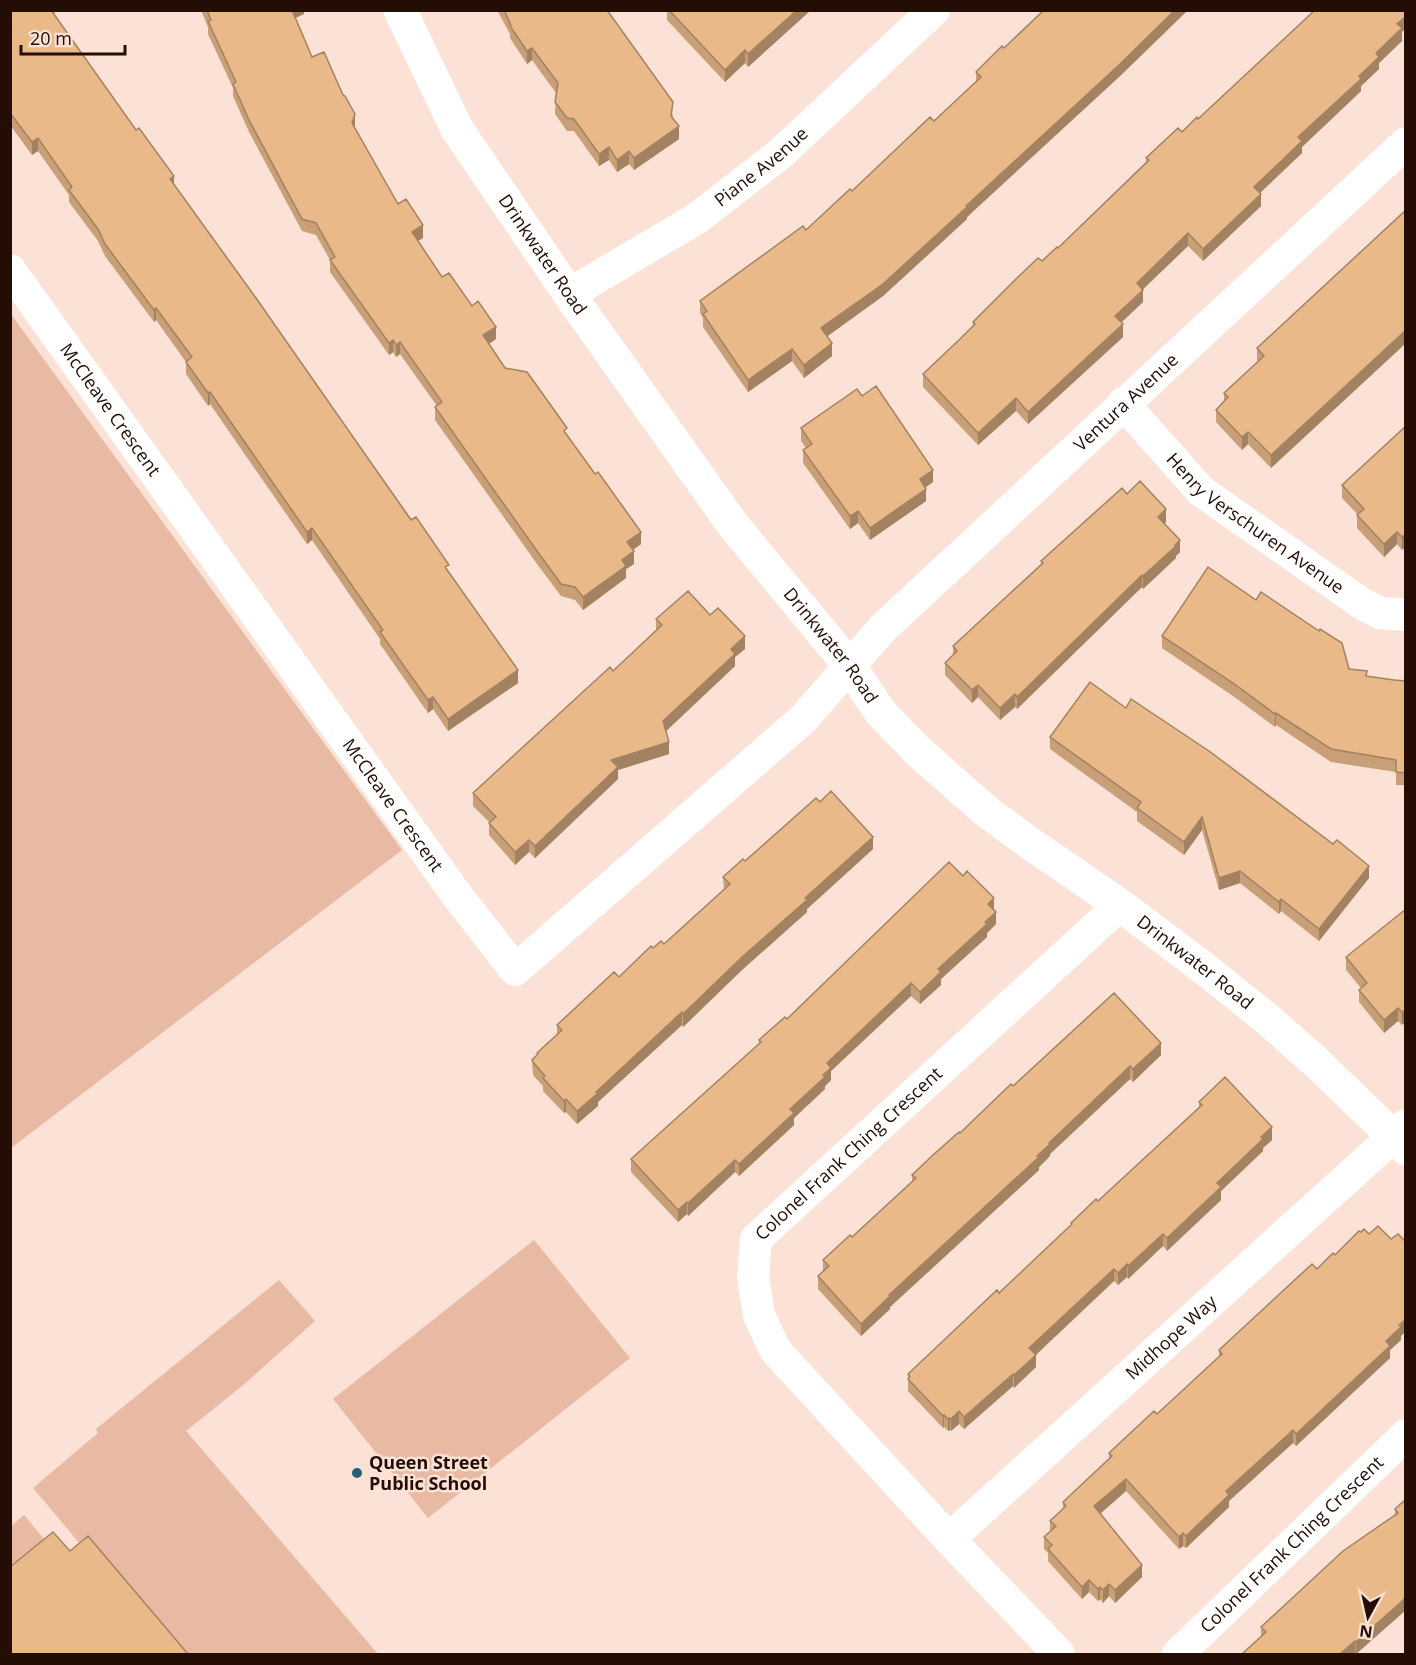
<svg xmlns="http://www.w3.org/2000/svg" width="1416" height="1665" viewBox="0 0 1416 1665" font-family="'Open Sans',sans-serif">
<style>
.green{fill:#e8b9a3}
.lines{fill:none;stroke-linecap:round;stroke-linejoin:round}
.minor{stroke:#fff;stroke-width:32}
.tertiary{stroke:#fff;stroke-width:33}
.wall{fill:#c89f77}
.shaded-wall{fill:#a38261}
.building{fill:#e9b98a;stroke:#a38261;stroke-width:1.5}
.poi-dot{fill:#236077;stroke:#fce2d6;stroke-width:2}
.labels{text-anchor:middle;stroke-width:5;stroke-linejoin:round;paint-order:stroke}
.street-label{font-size:18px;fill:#230d04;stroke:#fce2d6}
.poi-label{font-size:18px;font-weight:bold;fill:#230d04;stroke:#fce2d6;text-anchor:start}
</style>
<rect width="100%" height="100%" fill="#fce2d6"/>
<path class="green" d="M 10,313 L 402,850 L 11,1148 L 10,1148 Z
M 534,1240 L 630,1358 L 428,1518 L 333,1399 Z
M 279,1280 L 315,1321 L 242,1386 L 186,1431 L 378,1654 L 173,1654 L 33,1488 L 98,1433 L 96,1429 Z
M 24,1515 L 53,1550 L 11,1586 L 11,1526 Z"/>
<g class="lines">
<g class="minor">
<path id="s1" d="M 10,270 L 456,894 L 515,970 L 803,719 L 883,628 L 1406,143"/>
<path id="s2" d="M 569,294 L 696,219 L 780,154 L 934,10"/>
<path id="s3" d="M 1123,403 L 1201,491 L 1361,603 L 1380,613 L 1406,615"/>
<path id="s4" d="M 949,1539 L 1406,1125"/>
<path id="s5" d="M 1059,1654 L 949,1539 L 775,1350 L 759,1315 L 753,1277 L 756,1239 L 1120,905"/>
<path id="s6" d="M 1178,1654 L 1406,1435"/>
</g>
<path class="tertiary" id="s7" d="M 400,10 L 457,129 L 569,294 L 733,525 L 849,665 L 881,713 L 919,752 L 986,811 L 1031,844 L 1120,905 L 1210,973 L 1266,1018 L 1316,1062 L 1406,1149"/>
</g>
<path class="wall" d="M 10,10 L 55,10 L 55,16 L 449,572 L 518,683 L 448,731 L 433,709 L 428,713 L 380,644 L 380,639 L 312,540 L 307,544 L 210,404 L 208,406 L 186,374 L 186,362 L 156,320 L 154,322 L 105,256 L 98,241 L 69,202 L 69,195 L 38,151 L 32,155 L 10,125 Z
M 201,10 L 304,10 L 304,14 L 295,18 L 312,57 L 355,127 L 398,204 L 423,238 L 418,241 L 442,277 L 496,339 L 489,344 L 505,368 L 567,436 L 641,544 L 633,550 L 634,564 L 626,569 L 626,578 L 583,610 L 575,600 L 561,596 L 537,564 L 435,420 L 435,407 L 437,406 L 400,354 L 396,357 L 393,352 L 389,355 L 330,272 L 330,260 L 316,235 L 302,231 L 249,132 L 233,96 L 233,88 L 208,34 L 208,27 Z
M 497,10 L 607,10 L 673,115 L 672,118 L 679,139 L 634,170 L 629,164 L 617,172 L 609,160 L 599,166 L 574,131 L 567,131 L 555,114 L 556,93 L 532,60 L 527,64 L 510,38 L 510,34 Z
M 667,10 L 811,10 L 748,67 L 745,63 L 725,82 L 667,20 Z
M 1044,10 L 1188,10 L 1120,76 L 967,217 L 967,219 L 883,296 L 827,336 L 832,356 L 804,378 L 792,361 L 748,392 L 703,327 L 703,318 L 700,313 L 700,301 L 806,230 L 852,191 L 934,121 L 976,82 L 976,72 L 1004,48 Z
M 1402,32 L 1402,41 L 1379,63 L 1379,69 L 1361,86 L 1361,91 L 1302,147 L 1302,153 L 1260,192 L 1261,206 L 1203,261 L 1188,246 L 1143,289 L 1143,302 L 1121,323 L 1123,337 L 1028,424 L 1016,411 L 978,445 L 923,387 L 923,374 L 973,326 L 973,322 L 1058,248 L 1146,162 L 1146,158 L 1198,119 Z
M 1406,210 L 1406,343 L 1271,468 L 1248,444 L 1242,450 L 1216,422 L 1216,410 L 1224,401 L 1224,393 L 1257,362 L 1257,348 Z
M 1406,426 L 1406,546 L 1402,550 L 1397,544 L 1384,557 L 1357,528 L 1357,515 L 1358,515 L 1342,498 L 1342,485 Z
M 801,428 L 933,482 L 926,487 L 926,501 L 870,540 L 858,523 L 850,529 L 803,463 L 803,450 L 806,448 L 801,441 Z
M 1127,494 L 1166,522 L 1165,523 L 1180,552 L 1176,556 L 1176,558 L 1143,589 L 1142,587 L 1017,709 L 1015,707 L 1000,720 L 978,697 L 972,703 L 945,675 L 945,663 L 953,655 L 953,646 L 1041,564 L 1041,561 Z
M 710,615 L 745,649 L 735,657 L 735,666 L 666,731 L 669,754 L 618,770 L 618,779 L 535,858 L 529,852 L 515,865 L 489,835 L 489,822 L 473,806 L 473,793 L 613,671 L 656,630 L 656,619 Z
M 1162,636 L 1349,669 L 1367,676 L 1394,680 L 1406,681 L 1406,785 L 1396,785 L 1396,772 L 1331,762 L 1276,725 L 1275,727 L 1233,696 L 1162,648 Z
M 1050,737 L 1369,878 L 1319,941 L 1281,911 L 1279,914 L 1240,883 L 1219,890 L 1202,830 L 1184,855 L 1137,821 L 1137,812 L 1050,749 Z
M 820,802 L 873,849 L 807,909 L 807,912 L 742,970 L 683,1027 L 682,1025 L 598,1102 L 598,1106 L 577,1124 L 566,1112 L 564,1113 L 543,1091 L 543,1086 L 533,1075 L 532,1060 L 537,1056 L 537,1053 L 557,1035 L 557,1025 L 619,977 L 653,948 L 664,944 L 724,890 L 723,877 L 745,861 Z
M 994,909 L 996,924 L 987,933 L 987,937 L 941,979 L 941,985 L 920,1004 L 911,996 L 831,1071 L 831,1080 L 825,1086 L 825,1089 L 794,1118 L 794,1125 L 739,1176 L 735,1172 L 688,1216 L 687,1214 L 678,1222 L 631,1172 L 631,1159 L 759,1044 L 759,1040 L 787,1019 Z
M 1406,909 L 1402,1025 L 1398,1021 L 1384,1033 L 1359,1002 L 1359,990 L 1361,988 L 1346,970 L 1346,957 Z
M 1161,1055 L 1133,1082 L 1130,1079 L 1050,1154 L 1050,1156 L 1039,1167 L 1039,1170 L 890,1307 L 890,1309 L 861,1336 L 818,1289 L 818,1276 L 823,1272 L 823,1260 L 852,1237 L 912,1182 L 912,1175 L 1013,1086 Z
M 1199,1102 L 1272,1140 L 1263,1148 L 1263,1151 L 1221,1191 L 1221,1200 L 1167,1251 L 1163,1246 L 1128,1279 L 1127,1277 L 1118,1285 L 1114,1281 L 1036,1355 L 1036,1367 L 1014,1388 L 1013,1386 L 964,1429 L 959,1424 L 951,1431 L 950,1430 L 948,1431 L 944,1427 L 943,1428 L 908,1391 L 908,1374 L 999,1293 L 1071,1226 L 1071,1223 L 1098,1201 L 1199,1107 Z
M 1317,1269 L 1401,1336 L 1401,1340 L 1390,1350 L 1390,1358 L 1296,1446 L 1293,1443 L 1229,1501 L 1229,1507 L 1186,1548 L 1183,1546 L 1179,1549 L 1126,1491 L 1100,1514 L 1142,1577 L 1115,1603 L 1109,1596 L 1103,1603 L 1100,1599 L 1098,1601 L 1089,1592 L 1082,1599 L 1048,1561 L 1048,1553 L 1044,1549 L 1044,1537 L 1050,1532 L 1050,1521 L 1063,1509 L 1063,1502 L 1109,1459 L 1109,1453 L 1157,1414 L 1219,1356 L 1219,1350 Z
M 1406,1499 L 1406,1610 L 1400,1615 L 1356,1654 L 1355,1653 L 1261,1637 L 1261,1627 L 1395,1515 L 1395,1509 Z"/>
<path class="shaded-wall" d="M 291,10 L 304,10 L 304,14 L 291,20 Z
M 797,10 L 811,10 L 748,67 L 748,54 Z
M 1175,10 L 1188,10 L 1120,76 L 967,217 L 967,219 L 883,296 L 821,341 L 821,328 L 966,206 Z
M 1406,16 L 1406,28 L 1402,32 L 1402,41 L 1379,63 L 1379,69 L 1361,86 L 1361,91 L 1302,147 L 1302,153 L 1258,195 L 1254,187 L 1298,137 L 1359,76 L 1397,24 Z
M 532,48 L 532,60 L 527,64 L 527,51 Z
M 745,50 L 745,63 L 725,82 L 725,70 Z
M 355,114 L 355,127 L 352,135 L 352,123 Z
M 679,126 L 679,139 L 634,170 L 634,158 Z
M 38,138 L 38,151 L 32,155 L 32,142 Z
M 609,147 L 609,160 L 599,166 L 599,154 Z
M 629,151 L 629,164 L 617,172 L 617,160 Z
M 174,176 L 174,188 L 170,179 Z
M 1261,194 L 1261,206 L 1203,261 L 1203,249 Z
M 423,225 L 423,238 L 412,244 L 412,232 Z
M 1188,233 L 1188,246 L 1137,295 L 1137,283 Z
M 1143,290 L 1143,302 L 1115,328 L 1115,316 Z
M 156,308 L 156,320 L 154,322 L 154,310 Z
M 1123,324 L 1123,337 L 1028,424 L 1028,412 Z
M 496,327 L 496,339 L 483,348 L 483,335 Z
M 1406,330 L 1406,343 L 1271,468 L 1271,455 Z
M 393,340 L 393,352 L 389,355 L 389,343 Z
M 400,342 L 400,354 L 396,357 L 396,345 Z
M 832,343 L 832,356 L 804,378 L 804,365 Z
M 792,349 L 792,361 L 748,392 L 748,380 Z
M 210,392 L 210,404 L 208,406 L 208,393 Z
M 1016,398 L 1016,411 L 978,445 L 978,433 Z
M 1248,432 L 1248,444 L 1242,450 L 1242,437 Z
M 933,470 L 933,482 L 920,491 L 920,479 Z
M 926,489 L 926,501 L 870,540 L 870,528 Z
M 1166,509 L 1166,522 L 1158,529 L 1158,517 Z
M 858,511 L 858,523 L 850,529 L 850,516 Z
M 312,528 L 312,540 L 307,544 L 307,532 Z
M 641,532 L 641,544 L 627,554 L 627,542 Z
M 1397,532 L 1397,544 L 1384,557 L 1384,544 Z
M 1406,534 L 1406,546 L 1402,550 L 1402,537 Z
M 1180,540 L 1180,552 L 1176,556 L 1176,558 L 1143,589 L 1143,576 Z
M 634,551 L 634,564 L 626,569 L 626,578 L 583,610 L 583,597 L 622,560 Z
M 1142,575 L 1142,587 L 1017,709 L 1017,697 Z
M 745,636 L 745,649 L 735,657 L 735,666 L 663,734 L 663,721 L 731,649 Z
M 518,670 L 518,683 L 448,731 L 448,719 Z
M 978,685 L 978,697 L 972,703 L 972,690 Z
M 1015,694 L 1015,707 L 1000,720 L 1000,708 Z
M 433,697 L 433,709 L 428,713 L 428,700 Z
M 1276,713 L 1276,725 L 1275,727 L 1275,714 Z
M 669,742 L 669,754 L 618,770 L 618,779 L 535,858 L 535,846 L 611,760 Z
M 1202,817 L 1202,830 L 1184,855 L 1184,842 Z
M 873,837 L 873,849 L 807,909 L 807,912 L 742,970 L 683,1027 L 683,1014 L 805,898 Z
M 529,840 L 529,852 L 515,865 L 515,852 Z
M 1369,866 L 1369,878 L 1319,941 L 1319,929 Z
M 1240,871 L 1240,883 L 1219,890 L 1219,878 Z
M 994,898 L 994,911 L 988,904 Z
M 1281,899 L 1281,911 L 1279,914 L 1279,902 Z
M 996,912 L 996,924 L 987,933 L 987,937 L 941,979 L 941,985 L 920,1004 L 920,992 L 938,969 Z
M 911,983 L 911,996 L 831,1071 L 831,1080 L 825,1086 L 825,1089 L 794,1118 L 794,1125 L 739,1176 L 739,1164 L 790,1109 L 823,1075 L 827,1063 Z
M 1398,1008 L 1398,1021 L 1384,1033 L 1384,1020 Z
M 1406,1010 L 1406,1022 L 1402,1025 L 1402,1012 Z
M 682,1012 L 682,1025 L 598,1102 L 598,1106 L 577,1124 L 577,1111 L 596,1092 Z
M 1161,1043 L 1161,1055 L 1133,1082 L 1133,1069 Z
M 1130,1066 L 1130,1079 L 1050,1154 L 1050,1156 L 1039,1167 L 1039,1170 L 890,1307 L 890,1309 L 861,1336 L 861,1324 L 889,1295 L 1037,1156 L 1049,1143 Z
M 566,1099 L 566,1112 L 564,1113 L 564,1101 Z
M 1272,1127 L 1272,1140 L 1263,1148 L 1263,1151 L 1221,1191 L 1221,1200 L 1167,1251 L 1167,1238 L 1217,1183 L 1261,1137 Z
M 735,1160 L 735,1172 L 688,1216 L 688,1203 Z
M 687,1202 L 687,1214 L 678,1222 L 678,1210 Z
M 1163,1234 L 1163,1246 L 1128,1279 L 1128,1266 Z
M 1127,1264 L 1127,1277 L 1118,1285 L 1118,1273 Z
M 1114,1269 L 1114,1281 L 1029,1361 L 1029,1348 Z
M 1406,1319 L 1406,1331 L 1401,1336 L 1401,1340 L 1390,1350 L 1390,1358 L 1296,1446 L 1296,1434 L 1386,1341 Z
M 1036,1355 L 1036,1367 L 1014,1388 L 1014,1375 Z
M 1013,1374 L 1013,1386 L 964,1429 L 964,1417 Z
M 959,1411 L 959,1424 L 951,1431 L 951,1419 Z
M 944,1415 L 944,1427 L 943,1428 L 943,1416 Z
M 950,1418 L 950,1430 L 948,1431 L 948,1419 Z
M 1293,1430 L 1293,1443 L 1229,1501 L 1229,1507 L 1186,1548 L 1186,1536 L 1226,1491 Z
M 1126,1479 L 1126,1491 L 1094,1519 L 1094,1506 Z
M 1183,1533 L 1183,1546 L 1179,1549 L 1179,1537 Z
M 1142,1565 L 1142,1577 L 1115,1603 L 1115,1590 Z
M 1089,1580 L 1089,1592 L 1082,1599 L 1082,1587 Z
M 1109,1584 L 1109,1596 L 1103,1603 L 1103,1590 Z
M 1100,1587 L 1100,1599 L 1098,1601 L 1098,1589 Z
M 1406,1597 L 1406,1610 L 1356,1654 L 1356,1642 Z
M 1355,1641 L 1355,1653 L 1353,1654 L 1340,1654 Z"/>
<path class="building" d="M 10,10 L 51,10 L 136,130 L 139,128 L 174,176 L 170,179 L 256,298 L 411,520 L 416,517 L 449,565 L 445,567 L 518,670 L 448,719 L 433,697 L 428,700 L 380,632 L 383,630 L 312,528 L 307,532 L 210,392 L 208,393 L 186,362 L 192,357 L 156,308 L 154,310 L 105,244 L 98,229 L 69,190 L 72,187 L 38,138 L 32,142 L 10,113 Z
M 207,10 L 292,10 L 312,57 L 324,52 L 343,95 L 345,96 L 355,114 L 352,123 L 398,204 L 406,199 L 423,225 L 412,232 L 442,277 L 449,273 L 472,306 L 478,301 L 496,327 L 483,335 L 505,368 L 527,372 L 567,428 L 564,431 L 595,474 L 598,472 L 641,532 L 627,542 L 634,551 L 622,560 L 626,566 L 583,597 L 575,587 L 561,584 L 537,551 L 435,407 L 442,402 L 400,342 L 396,345 L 393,340 L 389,343 L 330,260 L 335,257 L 316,223 L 302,219 L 249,120 L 233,84 L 236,82 L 208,21 L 211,20 Z
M 504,10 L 607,10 L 673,102 L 671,116 L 679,126 L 634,158 L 629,151 L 617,160 L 609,147 L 599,154 L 574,119 L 567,118 L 555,102 L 558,83 L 532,48 L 527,51 L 510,26 L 511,25 Z
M 669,10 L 797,10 L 748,54 L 745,50 L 725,70 Z
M 1044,10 L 1175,10 L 1120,64 L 966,206 L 967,207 L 883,284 L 821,328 L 832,343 L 804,365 L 792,349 L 748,380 L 703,314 L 707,311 L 700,301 L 803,226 L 806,230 L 850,189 L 852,191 L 930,117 L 934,121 L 981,77 L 976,72 L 1002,46 L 1004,48 Z
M 1315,10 L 1406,10 L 1406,16 L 1397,24 L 1402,28 L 1376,53 L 1379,57 L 1359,76 L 1361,79 L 1298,137 L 1302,141 L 1254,187 L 1261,194 L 1203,249 L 1188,233 L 1137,283 L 1143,290 L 1115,316 L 1123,324 L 1028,412 L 1016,398 L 978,433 L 923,374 L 960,339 L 975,324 L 973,322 L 1018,277 L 1038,258 L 1042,261 L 1057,247 L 1058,248 L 1149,160 L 1146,158 L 1178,128 L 1182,132 L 1197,117 L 1198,119 Z
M 1406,210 L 1406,330 L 1271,455 L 1248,432 L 1242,437 L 1216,410 L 1228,397 L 1224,393 L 1264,356 L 1257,348 Z
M 876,386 L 933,470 L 920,479 L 926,489 L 870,528 L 858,511 L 850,516 L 803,450 L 812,444 L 801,428 L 857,389 L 862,396 Z
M 1406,426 L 1406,534 L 1402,537 L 1397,532 L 1384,544 L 1357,515 L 1364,509 L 1342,485 Z
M 1140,481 L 1166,509 L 1158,517 L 1180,540 L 1175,545 L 1176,546 L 1143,576 L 1142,575 L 1017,697 L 1015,694 L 1000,708 L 978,685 L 972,690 L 945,663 L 957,651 L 953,646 L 1043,563 L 1041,561 L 1122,488 L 1127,494 Z
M 1208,567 L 1256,600 L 1261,592 L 1319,631 L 1320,629 L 1342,643 L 1349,669 L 1367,671 L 1366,676 L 1394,680 L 1406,681 L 1406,773 L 1396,772 L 1396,760 L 1331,749 L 1276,713 L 1275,714 L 1233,683 L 1162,636 Z
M 688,591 L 710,615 L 718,608 L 745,636 L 731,649 L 735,654 L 663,721 L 669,742 L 611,760 L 618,767 L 535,846 L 529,840 L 515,852 L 489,823 L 496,817 L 473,793 L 610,667 L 613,671 L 662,625 L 656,619 Z
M 1090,682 L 1126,708 L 1131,699 L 1209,751 L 1333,844 L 1337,840 L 1369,866 L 1319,929 L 1281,899 L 1279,902 L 1240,871 L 1219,878 L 1202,817 L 1184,842 L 1137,808 L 1141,802 L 1050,737 Z
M 831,791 L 873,837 L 805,898 L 807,900 L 742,957 L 683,1014 L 682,1012 L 596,1092 L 598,1093 L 577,1111 L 566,1099 L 564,1101 L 543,1078 L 545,1076 L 533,1062 L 532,1060 L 538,1054 L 537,1053 L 562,1030 L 557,1025 L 614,972 L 619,977 L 651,946 L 653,948 L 661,941 L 664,944 L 730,884 L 723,877 L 743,859 L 745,861 L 816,798 L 820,802 Z
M 949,862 L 963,876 L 967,871 L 994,898 L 988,904 L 996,912 L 985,922 L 987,924 L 938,969 L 941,972 L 920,992 L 911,983 L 827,1063 L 831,1068 L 823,1075 L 825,1077 L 790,1109 L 794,1113 L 739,1164 L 735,1160 L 688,1203 L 687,1202 L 678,1210 L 631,1159 L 761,1042 L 759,1040 L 785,1017 L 787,1019 Z
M 1406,909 L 1406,1010 L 1402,1012 L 1398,1008 L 1384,1020 L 1359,990 L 1367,983 L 1346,957 Z
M 1114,993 L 1161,1043 L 1133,1069 L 1130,1066 L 1049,1143 L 1050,1144 L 1037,1156 L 1039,1157 L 889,1295 L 890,1296 L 861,1324 L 818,1276 L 829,1266 L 823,1260 L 850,1235 L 852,1237 L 916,1178 L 912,1175 L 933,1155 L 959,1132 L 960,1133 L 1011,1084 L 1013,1086 Z
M 1225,1077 L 1272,1127 L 1261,1137 L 1263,1139 L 1217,1183 L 1221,1187 L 1167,1238 L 1163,1234 L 1128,1266 L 1127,1264 L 1118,1273 L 1114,1269 L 1029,1348 L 1036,1355 L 1014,1375 L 1013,1374 L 964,1417 L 959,1411 L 951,1419 L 950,1418 L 948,1419 L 944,1415 L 943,1416 L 908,1379 L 910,1377 L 908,1374 L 997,1290 L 999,1293 L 1072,1224 L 1071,1223 L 1096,1199 L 1098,1201 L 1202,1105 L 1199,1102 Z
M 1378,1226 L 1391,1239 L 1398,1234 L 1406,1242 L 1406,1319 L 1399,1325 L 1401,1327 L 1386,1341 L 1390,1346 L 1296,1434 L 1293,1430 L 1226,1491 L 1229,1495 L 1186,1536 L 1183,1533 L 1179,1537 L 1126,1479 L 1094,1506 L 1142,1565 L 1115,1590 L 1109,1584 L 1103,1590 L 1100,1587 L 1098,1589 L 1089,1580 L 1082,1587 L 1048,1549 L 1052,1545 L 1044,1537 L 1056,1526 L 1050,1521 L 1066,1506 L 1063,1502 L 1112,1456 L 1109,1453 L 1154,1411 L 1157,1414 L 1222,1354 L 1219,1350 L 1312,1264 L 1317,1269 L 1333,1253 L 1335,1255 L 1359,1231 L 1361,1232 L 1364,1229 L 1369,1234 Z
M 1406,1499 L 1406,1597 L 1400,1603 L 1356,1642 L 1355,1641 L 1340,1654 L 1242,1654 L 1266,1632 L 1261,1627 L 1343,1551 L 1398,1513 L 1395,1509 Z
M 53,1532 L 70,1551 L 88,1536 L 188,1654 L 10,1654 L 10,1567 Z"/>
<circle class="poi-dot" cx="357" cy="1473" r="6"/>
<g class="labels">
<g class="street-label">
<text dy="6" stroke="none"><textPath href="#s2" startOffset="231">Piane Avenue</textPath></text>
<text dy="6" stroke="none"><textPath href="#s7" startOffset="284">Drinkwater Road</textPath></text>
<text dy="6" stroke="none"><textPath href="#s1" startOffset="1698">Ventura Avenue</textPath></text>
<text dy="6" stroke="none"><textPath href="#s1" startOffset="172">McCleave Crescent</textPath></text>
<text dy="6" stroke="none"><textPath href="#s3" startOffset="180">Henry Verschuren Avenue</textPath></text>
<text dy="6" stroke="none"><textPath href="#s7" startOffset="770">Drinkwater Road</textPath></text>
<text dy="6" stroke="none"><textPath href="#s1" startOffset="658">McCleave Crescent</textPath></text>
<text dy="6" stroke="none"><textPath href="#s7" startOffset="1256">Drinkwater Road</textPath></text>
<text dy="6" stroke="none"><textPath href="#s5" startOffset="657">Colonel Frank Ching Crescent</textPath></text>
<text dy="6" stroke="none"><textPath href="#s4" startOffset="300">Midhope Way</textPath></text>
<text dy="6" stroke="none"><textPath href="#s6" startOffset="158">Colonel Frank Ching Crescent</textPath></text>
</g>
<g class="poi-label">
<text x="369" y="1469">Queen Street<tspan x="369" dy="21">Public School</tspan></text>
</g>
</g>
<rect width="1416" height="1665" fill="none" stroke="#230d04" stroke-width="24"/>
<g transform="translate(1368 1617) rotate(188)" stroke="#fce2d6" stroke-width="4.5" paint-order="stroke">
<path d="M0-4.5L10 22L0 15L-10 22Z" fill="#230d04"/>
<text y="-9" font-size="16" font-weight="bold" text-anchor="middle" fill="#230d04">N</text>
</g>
<path d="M21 45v9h104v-9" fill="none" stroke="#230d04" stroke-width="3"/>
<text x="30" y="45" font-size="18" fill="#230d04" stroke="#fce2d6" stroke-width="4.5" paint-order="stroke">20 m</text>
</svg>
